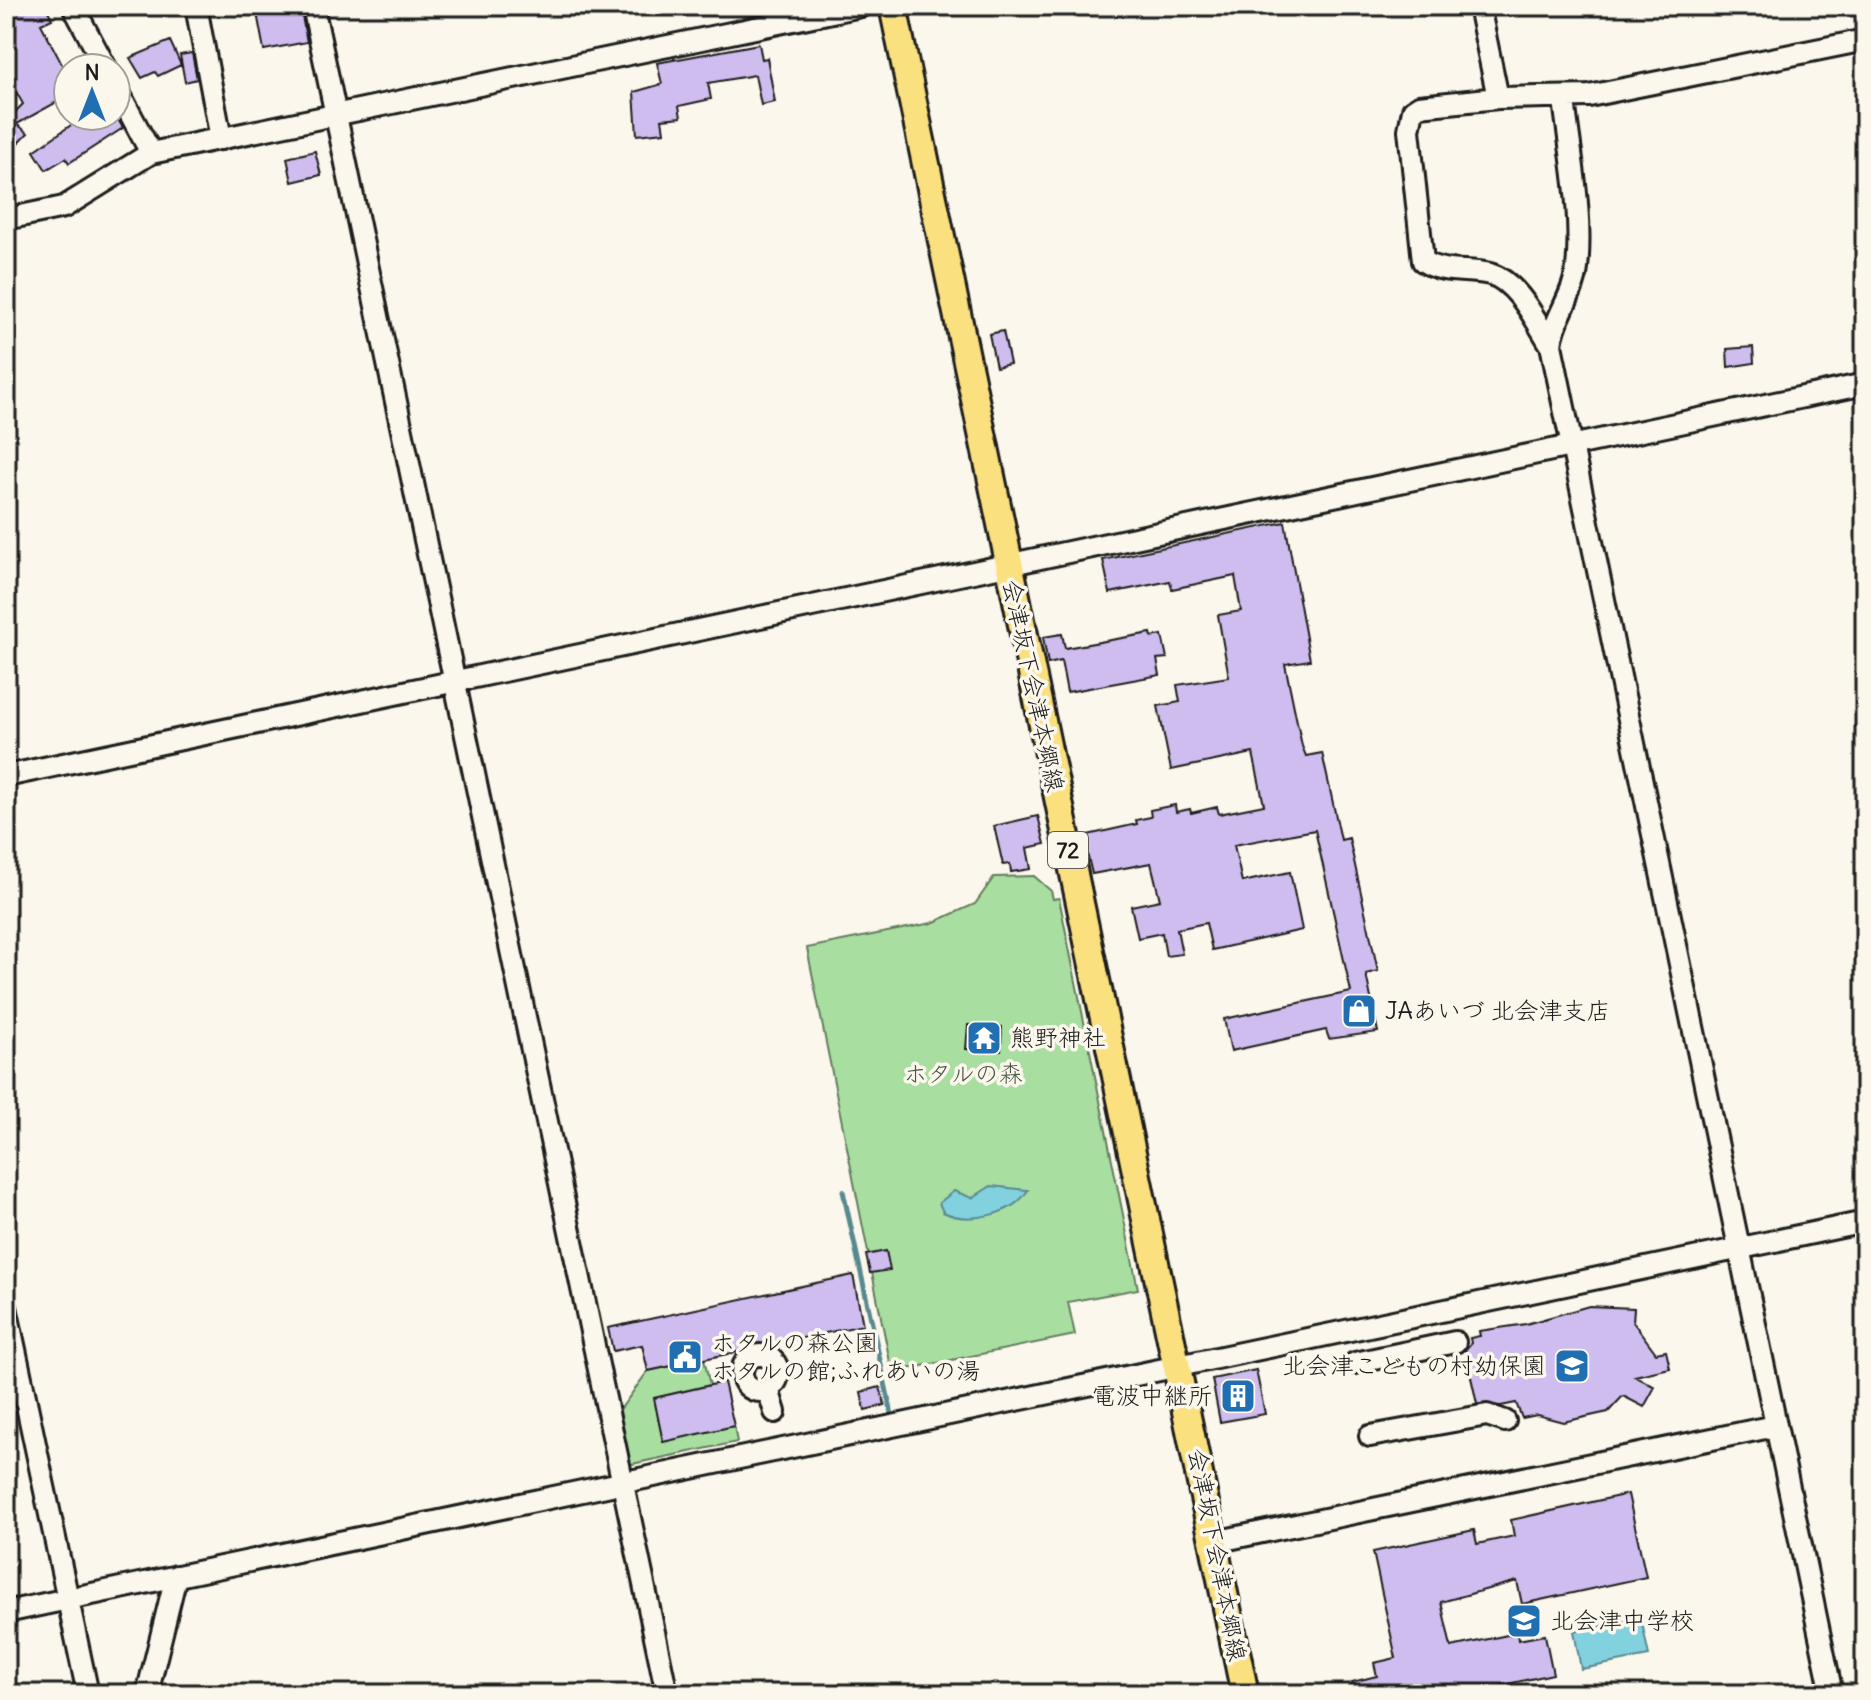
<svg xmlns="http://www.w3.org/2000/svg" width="1871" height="1700" viewBox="0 0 1871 1700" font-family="Delius,'Klee One',sans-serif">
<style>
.green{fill:#a9dea1;stroke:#627d5e;stroke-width:2}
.water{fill:#82d1df;stroke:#598991;stroke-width:2}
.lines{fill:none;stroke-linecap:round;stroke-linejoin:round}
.stream{stroke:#598991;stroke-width:5}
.building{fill:#cebdee;stroke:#1c1c1c;stroke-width:2}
.minor-casing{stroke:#1c1c1c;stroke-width:26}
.major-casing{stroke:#1c1c1c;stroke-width:32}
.minor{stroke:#fbf7ec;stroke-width:20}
.major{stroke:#fbe080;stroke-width:26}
.labels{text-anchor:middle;stroke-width:7;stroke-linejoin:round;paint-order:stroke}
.shield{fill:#fbf7ec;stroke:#5f5e5a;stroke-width:2}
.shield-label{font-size:22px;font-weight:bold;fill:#1c1c1c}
.street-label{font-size:24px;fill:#1c1c1c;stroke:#fbf7ec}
.poi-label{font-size:24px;fill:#1c1c1c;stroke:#fbf7ec;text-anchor:start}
.park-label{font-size:24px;fill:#465644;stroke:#fbf7ec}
</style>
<rect width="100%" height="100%" fill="#fbf7ec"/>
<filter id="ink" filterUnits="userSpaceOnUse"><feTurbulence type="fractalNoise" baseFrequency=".0125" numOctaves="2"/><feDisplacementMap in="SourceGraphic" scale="16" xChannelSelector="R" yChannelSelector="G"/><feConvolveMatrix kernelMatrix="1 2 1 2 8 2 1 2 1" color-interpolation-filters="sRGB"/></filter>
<g filter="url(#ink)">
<path class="green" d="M 1034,876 L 1051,891 L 1053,899 L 1059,898 L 1138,1289 L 1068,1302 L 1075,1335 L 892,1372 L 807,948 L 932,923 L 975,904 L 994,877 Z
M 704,1359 L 710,1385 L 654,1398 L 663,1441 L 734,1426 L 737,1442 L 627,1465 L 614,1418 L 648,1371 Z"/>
<path class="water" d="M 991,1186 L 1028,1190 C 1014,1214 970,1225 943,1212 L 939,1203 L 954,1191 L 972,1198 Z
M 1641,1618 L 1649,1656 L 1581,1669 L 1574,1631 Z"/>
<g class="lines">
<path class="stream" d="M 843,1191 L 892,1415
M 745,1447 L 1155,1360"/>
</g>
<path class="building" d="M 6,6 L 46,6 L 52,19 L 41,24 L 68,76 L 68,96 L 17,124 L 28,133 L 18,143 L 6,132 L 6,113 L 10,117 L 23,104 L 6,74 Z
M 300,6 L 307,42 L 264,50 L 257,13 Z
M 170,41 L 181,65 L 158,76 L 155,72 L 142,78 L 130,58 Z
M 759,44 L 762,59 L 767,58 L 775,102 L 761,105 L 755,75 L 708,83 L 711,99 L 679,106 L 681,117 L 662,119 L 664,132 L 637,135 L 634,92 L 662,84 L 657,63 Z
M 192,53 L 197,79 L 185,82 L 180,55 Z
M 84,116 L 116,116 L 123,128 L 69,163 L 66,158 L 46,170 L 34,151 Z
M 315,151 L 321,175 L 292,182 L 287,158 Z
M 1003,331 L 1010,364 L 996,367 L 989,334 Z
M 1753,347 L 1754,363 L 1728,367 L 1727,349 Z
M 1285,522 L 1310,660 L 1285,664 L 1302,746 L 1306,756 L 1322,753 L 1341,840 L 1349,838 L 1378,971 L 1366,974 L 1378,1032 L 1329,1039 L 1326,1030 L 1231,1051 L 1224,1019 L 1351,992 L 1315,830 L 1234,845 L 1242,882 L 1290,872 L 1302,930 L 1212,950 L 1206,923 L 1177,929 L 1182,954 L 1166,956 L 1162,933 L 1138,938 L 1131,906 L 1160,900 L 1151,863 L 1092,874 L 1083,836 L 1137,824 L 1136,820 L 1151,817 L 1150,810 L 1175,805 L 1176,812 L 1190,809 L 1191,813 L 1217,807 L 1219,814 L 1264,805 L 1253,753 L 1171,770 L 1158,706 L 1180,702 L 1177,685 L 1229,677 L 1218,615 L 1241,611 L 1235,576 L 1172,589 L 1170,581 L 1110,593 L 1103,560 Z
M 1151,633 L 1152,637 L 1162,635 L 1167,658 L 1157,659 L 1160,675 L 1067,692 L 1061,661 L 1048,664 L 1043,637 L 1062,634 L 1065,648 Z
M 1038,816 L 1045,844 L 1027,848 L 1031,869 L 1011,872 L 1010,864 L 1003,865 L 994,826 Z
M 968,1025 L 1002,1027 L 1001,1051 L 966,1049 Z
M 886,1251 L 890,1270 L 870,1273 L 866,1255 Z
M 853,1275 L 863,1325 L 648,1371 L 642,1345 L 613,1351 L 608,1328 Z
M 1589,1306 L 1634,1308 L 1633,1322 L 1656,1353 L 1666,1351 L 1670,1368 L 1635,1376 L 1655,1387 L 1644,1407 L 1623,1396 L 1608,1412 L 1563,1422 L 1537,1415 L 1522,1418 L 1516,1403 L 1501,1406 L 1477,1404 L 1465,1350 L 1471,1343 L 1470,1338 L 1480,1336 L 1479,1331 L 1526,1324 Z
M 1256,1370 L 1265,1414 L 1220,1422 L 1212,1379 Z
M 724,1382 L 734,1426 L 663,1442 L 654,1398 Z
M 880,1387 L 885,1405 L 865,1410 L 861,1392 Z
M 1628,1494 L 1646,1577 L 1522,1604 L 1517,1581 L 1441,1602 L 1451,1647 L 1517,1633 L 1518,1640 L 1545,1635 L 1553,1674 L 1462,1694 L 1354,1694 L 1352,1682 L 1377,1676 L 1374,1663 L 1396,1658 L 1373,1552 L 1474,1530 L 1477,1544 L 1514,1536 L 1511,1520 Z"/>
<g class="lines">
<defs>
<path id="minor" d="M 73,6 L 106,68
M 196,6 L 221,139
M 313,6 L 667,1694
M 1479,6 L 1498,98
M 116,87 L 151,153
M 1564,99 C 1570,154 1583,213 1577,268 C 1574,296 1554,317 1551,345 L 1832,1694
M 6,219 L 64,207 L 151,153 L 861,6
M 1551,345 C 1536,322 1518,282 1490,274 C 1467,268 1445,275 1423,261 L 1409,130 L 1413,110 L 1419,106 L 1498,98 L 1589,96 L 1865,40
M 6,776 L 1865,384
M 6,1307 L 88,1694
M742 1373a18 18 0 1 1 36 0a18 18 0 1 1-36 0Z
M 1355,1363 L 1455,1342
M 768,1389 L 775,1412
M 1370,1436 L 1487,1415 L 1505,1421
M 1214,1542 L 1775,1426
M 6,1612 L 1865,1222
M 147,1694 L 176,1576"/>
<path id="major" d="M 893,6 C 1007,569 1130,1131 1245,1694"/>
</defs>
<use href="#minor" class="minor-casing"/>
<use href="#major" class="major-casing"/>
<use href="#minor" class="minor"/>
<use href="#major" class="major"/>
</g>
</g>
<defs>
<symbol id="shop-square" viewBox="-11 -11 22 22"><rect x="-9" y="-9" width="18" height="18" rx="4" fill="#1f6fb2" stroke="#fbf7ec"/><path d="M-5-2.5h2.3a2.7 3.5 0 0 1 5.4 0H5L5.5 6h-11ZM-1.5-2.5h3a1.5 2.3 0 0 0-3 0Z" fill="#fff"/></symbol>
<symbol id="temple-square" viewBox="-11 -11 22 22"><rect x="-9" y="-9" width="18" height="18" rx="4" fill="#1f6fb2" stroke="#fbf7ec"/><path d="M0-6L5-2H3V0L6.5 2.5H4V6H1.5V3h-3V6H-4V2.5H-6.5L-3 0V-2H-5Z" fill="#fff"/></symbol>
<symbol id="civic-square" viewBox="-11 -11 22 22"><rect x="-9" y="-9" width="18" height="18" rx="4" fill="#1f6fb2" stroke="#fbf7ec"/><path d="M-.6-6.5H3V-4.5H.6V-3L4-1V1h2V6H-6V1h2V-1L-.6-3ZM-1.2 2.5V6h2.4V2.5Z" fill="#fff"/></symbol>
<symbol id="school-square" viewBox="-11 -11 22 22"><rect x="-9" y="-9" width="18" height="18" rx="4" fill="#1f6fb2" stroke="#fbf7ec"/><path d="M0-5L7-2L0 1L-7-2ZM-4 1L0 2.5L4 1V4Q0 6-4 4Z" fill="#fff"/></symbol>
<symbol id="building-square" viewBox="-11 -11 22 22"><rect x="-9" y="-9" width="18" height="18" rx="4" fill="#1f6fb2" stroke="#fbf7ec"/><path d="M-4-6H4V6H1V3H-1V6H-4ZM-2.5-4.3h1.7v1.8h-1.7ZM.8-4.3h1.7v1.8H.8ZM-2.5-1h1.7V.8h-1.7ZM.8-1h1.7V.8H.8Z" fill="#fff"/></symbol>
</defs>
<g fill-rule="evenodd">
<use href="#shop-square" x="1339" y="991" width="40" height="40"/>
<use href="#temple-square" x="964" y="1018" width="40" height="40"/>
<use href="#civic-square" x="665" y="1337" width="40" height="40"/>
<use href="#school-square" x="1552" y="1346" width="40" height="40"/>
<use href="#building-square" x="1218" y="1376" width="40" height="40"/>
<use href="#school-square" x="1504" y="1601" width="40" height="40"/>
</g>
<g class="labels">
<rect class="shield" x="1048" y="832" width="40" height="36" rx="6"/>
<g class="shield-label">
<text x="1068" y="858">72</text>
</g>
<g class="street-label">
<text transform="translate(1033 686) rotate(78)" y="8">会津坂下会津本郷線</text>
<text transform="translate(1217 1555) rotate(79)" y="8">会津坂下会津本郷線</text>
</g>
<g class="poi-label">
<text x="1385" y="1019">JAあいづ 北会津支店</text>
<text x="1010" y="1046">熊野神社</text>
<text x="711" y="1351">ホタルの森公園<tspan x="711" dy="28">ホタルの館;ふれあいの湯</tspan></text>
<text x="1546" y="1374" text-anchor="end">北会津こどもの村幼保園</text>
<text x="1212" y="1404" text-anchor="end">電波中継所</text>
<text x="1550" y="1629">北会津中学校</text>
</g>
<g class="park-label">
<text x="963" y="1082">ホタルの森</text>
</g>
</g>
<rect width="1871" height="1700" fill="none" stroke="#fbf7ec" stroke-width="32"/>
<rect x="16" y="16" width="1839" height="1668" fill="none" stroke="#1c1c1c" stroke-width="3" filter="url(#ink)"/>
<g transform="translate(92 92)"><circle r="38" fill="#fbf7ec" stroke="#a29f99" stroke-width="2"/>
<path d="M0-6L14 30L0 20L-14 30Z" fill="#1f6fb2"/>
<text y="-12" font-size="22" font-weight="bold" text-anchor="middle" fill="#1c1c1c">N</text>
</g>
</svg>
